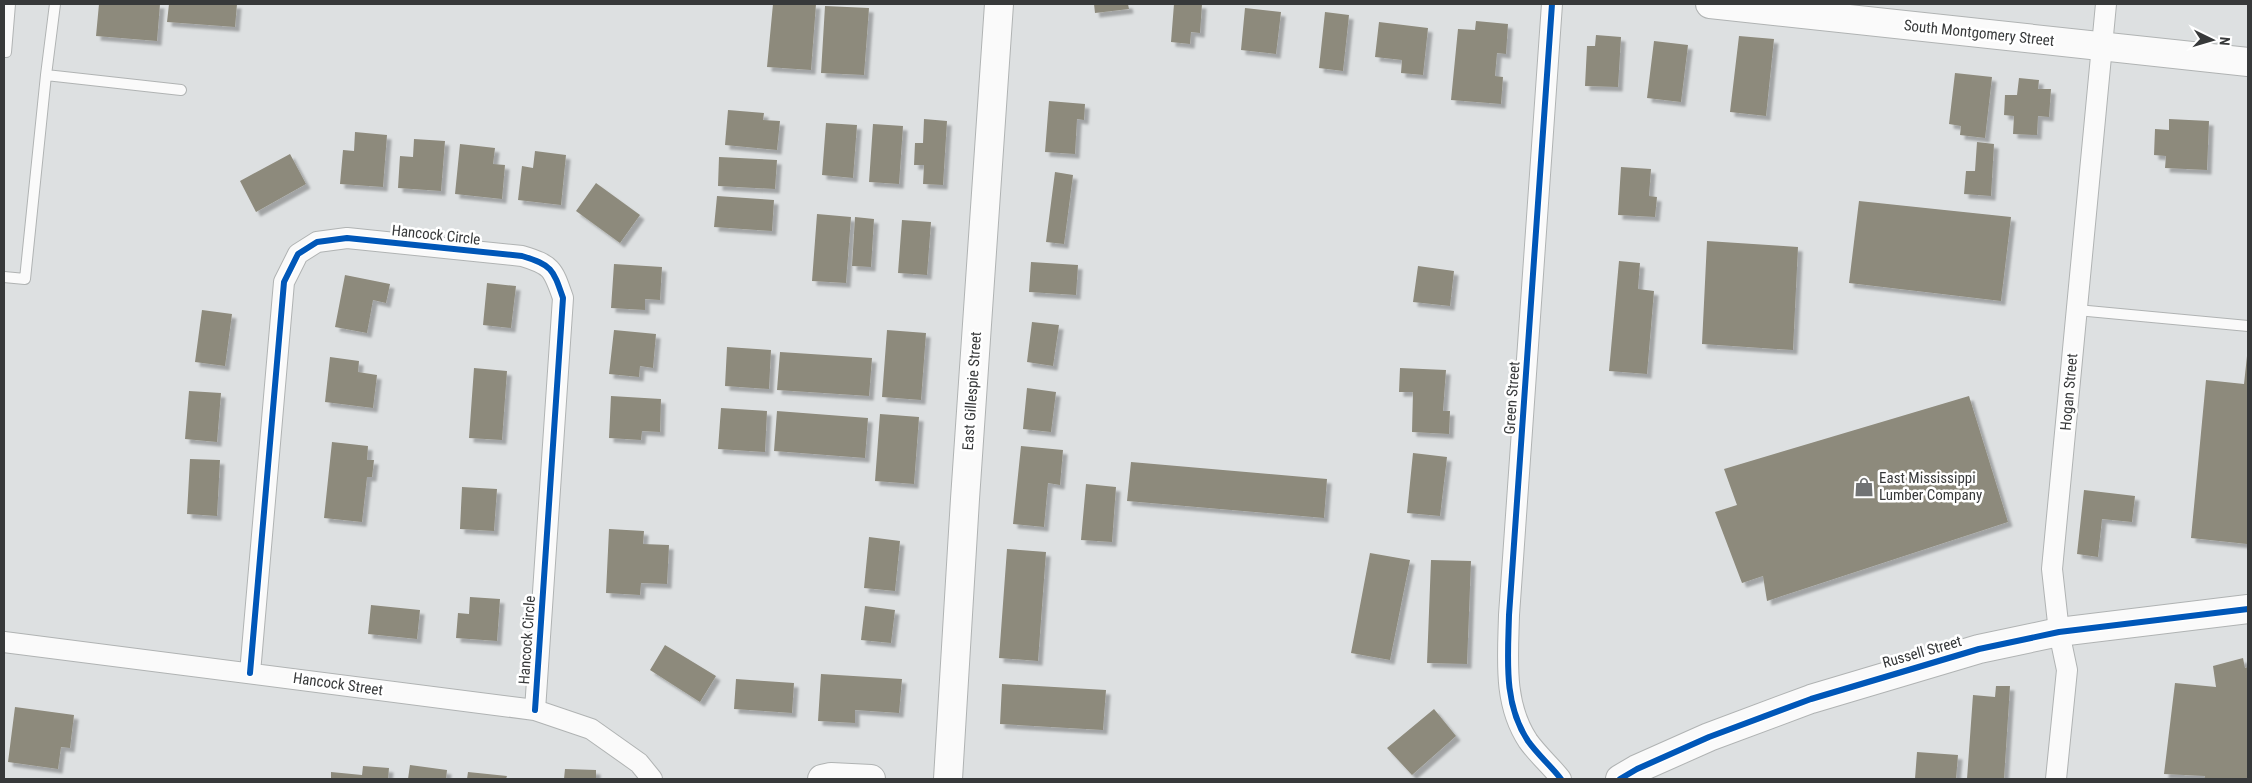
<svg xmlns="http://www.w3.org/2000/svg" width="2252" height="783" viewBox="0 0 2252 783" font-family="'Roboto Condensed',sans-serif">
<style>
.building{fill:#8d8a7c;filter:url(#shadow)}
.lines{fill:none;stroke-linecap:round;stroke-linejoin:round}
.lane-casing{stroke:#b0b3b3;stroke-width:12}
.street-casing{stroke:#b0b3b3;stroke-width:22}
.secondary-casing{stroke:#b0b3b3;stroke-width:30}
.lane{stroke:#fafafa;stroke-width:10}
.street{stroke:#fafafa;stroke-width:20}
.secondary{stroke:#fafafa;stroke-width:28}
.cycleway-casing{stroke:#fff;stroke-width:9}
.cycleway{stroke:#0057b8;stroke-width:6}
.labels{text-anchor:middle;stroke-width:5;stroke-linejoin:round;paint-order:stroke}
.street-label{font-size:15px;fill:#37393a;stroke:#fff}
.poi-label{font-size:15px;fill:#37393a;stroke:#fff;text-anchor:start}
</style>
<defs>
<filter id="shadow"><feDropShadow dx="4.5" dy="4.5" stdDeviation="1" flood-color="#0004"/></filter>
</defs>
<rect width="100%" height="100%" fill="#dde0e1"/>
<path class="building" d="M 99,4 L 160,4 L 157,41 L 96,36 Z
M 169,4 L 237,4 L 235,27 L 167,22 Z
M 773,4 L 816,4 L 811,70 L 767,67 Z
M 1094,4 L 1128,4 L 1129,9 L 1095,13 Z
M 1174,4 L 1202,4 L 1200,33 L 1191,32 L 1190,44 L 1171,42 Z
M 825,6 L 869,8 L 864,75 L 821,73 Z
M 1245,8 L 1281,12 L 1276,54 L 1241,50 Z
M 1325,12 L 1349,15 L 1343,71 L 1319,68 Z
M 1476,21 L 1508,24 L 1506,54 L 1497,53 L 1495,76 L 1503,77 L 1501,104 L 1451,100 L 1458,29 L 1475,30 Z
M 1379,22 L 1428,28 L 1423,75 L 1401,73 L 1402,60 L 1375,57 Z
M 1596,35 L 1621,37 L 1618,87 L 1585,86 L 1587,46 L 1595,46 Z
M 1739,36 L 1774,39 L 1766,116 L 1730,112 Z
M 1654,41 L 1688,45 L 1681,102 L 1647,98 Z
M 1955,73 L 1992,77 L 1985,138 L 1960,135 L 1961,126 L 1949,124 Z
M 2019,78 L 2039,80 L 2038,89 L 2051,89 L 2049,117 L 2038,116 L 2037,135 L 2013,134 L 2014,116 L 2004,115 L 2005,95 L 2017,95 Z
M 1049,101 L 1085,104 L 1084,120 L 1077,119 L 1075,154 L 1045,152 Z
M 728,110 L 764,113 L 763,120 L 780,121 L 777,150 L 725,145 Z
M 924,119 L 947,121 L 943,185 L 923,184 L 924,165 L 914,165 L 915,143 L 923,143 Z
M 2169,119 L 2209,121 L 2207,170 L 2165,168 L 2166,156 L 2154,155 L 2155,129 L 2169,130 Z
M 826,123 L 857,125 L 853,178 L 822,175 Z
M 873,124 L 903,126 L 899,184 L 869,182 Z
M 355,132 L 387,135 L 383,187 L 340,184 L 343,150 L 354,151 Z
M 414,139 L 445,141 L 441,191 L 398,188 L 400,156 L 413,157 Z
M 1977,142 L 1994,144 L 1991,196 L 1964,194 L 1966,171 L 1975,171 Z
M 460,144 L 495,148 L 493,164 L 505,165 L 502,199 L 455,194 Z
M 535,151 L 566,155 L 561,205 L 518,200 L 522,166 L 533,168 Z
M 290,154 L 306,184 L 256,212 L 240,181 Z
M 719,157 L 777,160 L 775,189 L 718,186 Z
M 1621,167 L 1651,169 L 1649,196 L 1657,197 L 1655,217 L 1618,215 Z
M 1055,172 L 1073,175 L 1064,244 L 1046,242 Z
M 596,183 L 640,215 L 620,243 L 576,211 Z
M 717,196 L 774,200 L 772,231 L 714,227 Z
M 1859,201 L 2011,217 L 2001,301 L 1849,283 Z
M 817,214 L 851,217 L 846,283 L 812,281 Z
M 855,217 L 874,219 L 871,267 L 852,266 Z
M 902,220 L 931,222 L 927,275 L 898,273 Z
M 1707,241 L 1798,247 L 1793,350 L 1702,344 Z
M 1619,261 L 1640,263 L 1638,289 L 1654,291 L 1647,374 L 1609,371 Z
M 1031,262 L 1078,265 L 1076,295 L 1029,292 Z
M 614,264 L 662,267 L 660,300 L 645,299 L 645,310 L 611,308 Z
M 1418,266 L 1454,271 L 1450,306 L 1413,302 Z
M 345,275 L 390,284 L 386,303 L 373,300 L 367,333 L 335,327 Z
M 487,283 L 516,286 L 511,328 L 483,325 Z
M 202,310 L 232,314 L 225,366 L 195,362 Z
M 1032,322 L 1059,325 L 1053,366 L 1027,362 Z
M 614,330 L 656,334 L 653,368 L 640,366 L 639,377 L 609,374 Z
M 887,330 L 926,333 L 921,400 L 882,397 Z
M 727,347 L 771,350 L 769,389 L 725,386 Z
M 780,352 L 872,358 L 869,396 L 777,390 Z
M 2247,356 L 2247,544 L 2191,538 L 2206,380 L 2244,384 Z
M 330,357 L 359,361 L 358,372 L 377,375 L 373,408 L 325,402 Z
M 474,368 L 507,371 L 502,440 L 469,438 Z
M 1400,368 L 1446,370 L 1443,411 L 1450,411 L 1449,434 L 1412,432 L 1413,392 L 1399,392 Z
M 1027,388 L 1056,392 L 1051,432 L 1023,429 Z
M 189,391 L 221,393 L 217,442 L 185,439 Z
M 611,396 L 661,399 L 660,432 L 642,431 L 641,440 L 609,438 Z
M 1969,396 L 2008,522 L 1767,601 L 1763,576 L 1742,583 L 1715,512 L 1737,505 L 1724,469 Z
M 721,408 L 767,411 L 765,452 L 718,449 Z
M 777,411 L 868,418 L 865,458 L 774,451 Z
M 880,414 L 919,417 L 914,484 L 875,481 Z
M 332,442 L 368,446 L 367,460 L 374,460 L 372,477 L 367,477 L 362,522 L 324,518 Z
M 1021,446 L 1063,450 L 1060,485 L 1048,483 L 1044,527 L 1013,524 Z
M 1413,453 L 1447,457 L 1440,516 L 1407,513 Z
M 190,459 L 220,460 L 217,516 L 187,514 Z
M 1131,462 L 1327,479 L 1324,518 L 1127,501 Z
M 1086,484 L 1116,487 L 1112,542 L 1081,540 Z
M 462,487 L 497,489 L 494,531 L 460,529 Z
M 2084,490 L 2135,496 L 2132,522 L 2102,519 L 2098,557 L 2077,554 Z
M 609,529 L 644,531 L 643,544 L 669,545 L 667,584 L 641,583 L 640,595 L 606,593 Z
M 869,537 L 900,541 L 895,591 L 864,588 Z
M 1007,549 L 1046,552 L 1038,661 L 999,658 Z
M 1370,553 L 1410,560 L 1390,660 L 1351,653 Z
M 1431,560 L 1471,561 L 1467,664 L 1427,663 Z
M 470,597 L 500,599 L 497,641 L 456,638 L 458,613 L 469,614 Z
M 371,605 L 420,610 L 417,639 L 368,634 Z
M 865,606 L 895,610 L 891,643 L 861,640 Z
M 665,645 L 716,676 L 700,702 L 650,670 Z
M 2243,658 L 2245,668 L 2248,667 L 2248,779 L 2204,779 L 2205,776 L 2164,774 L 2175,683 L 2216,687 L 2213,666 Z
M 821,674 L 902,679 L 899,713 L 855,710 L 855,723 L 818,721 Z
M 736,679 L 794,683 L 792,713 L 734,709 Z
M 1002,684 L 1106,690 L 1103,730 L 1000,724 Z
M 1996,686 L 2010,686 L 2004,779 L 1967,779 L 1973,695 L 1995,697 Z
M 15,707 L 74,715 L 70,748 L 61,747 L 58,769 L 8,762 Z
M 1434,709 L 1456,736 L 1412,775 L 1387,748 Z
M 1917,752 L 1958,755 L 1956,779 L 1915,779 Z
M 410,765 L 447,770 L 446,779 L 408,779 Z
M 363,766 L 389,768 L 388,779 L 331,779 L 331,772 L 362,775 Z
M 565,769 L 596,770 L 596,779 L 564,779 Z
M 468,772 L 507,776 L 506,779 L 467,779 Z"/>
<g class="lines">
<defs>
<path id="lane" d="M 55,4 L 46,75 L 181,90
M 4,52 L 6,52 L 10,4
M 4,277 L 25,279 L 46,75
M 2077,310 L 2248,326"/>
<path id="street" d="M 1552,4 L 1509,615 C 1508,659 1503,703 1528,741 C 1538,755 1551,766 1561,779
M 4,642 L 535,710 L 591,729 L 639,763 L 652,779
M 250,673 L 284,282 L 298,254 L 317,242 L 347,238 L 522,256 C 552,265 553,269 563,298 L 535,710
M 2056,779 L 2067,670 L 2059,632 L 2052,569 L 2106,4"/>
<path id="secondary" d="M 1710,4 L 2248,62
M 822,779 L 831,777 L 871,779
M 948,779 L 965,499 L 999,4
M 1620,779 L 1637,769 L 1709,737 L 1811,699 L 1979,649 L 2059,632 L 2248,609"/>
</defs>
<use href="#lane" class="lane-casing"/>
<use href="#street" class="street-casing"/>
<use href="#secondary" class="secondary-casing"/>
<use href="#lane" class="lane"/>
<use href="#street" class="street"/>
<use href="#secondary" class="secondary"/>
<defs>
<path id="cycleway" d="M 1552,4 L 1509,615 C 1508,659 1503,703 1528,741 C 1538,755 1551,766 1561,779
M 250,673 L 284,282 L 298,254 L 317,242 L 347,238 L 522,256 C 552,265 553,269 563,298 L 535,710
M 1620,779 L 1637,769 L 1709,737 L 1811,699 L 1979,649 L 2059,632 L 2248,609"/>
</defs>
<use href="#cycleway" class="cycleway-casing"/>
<use href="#cycleway" class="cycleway"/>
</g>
<defs>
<symbol id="shop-bare" viewBox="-9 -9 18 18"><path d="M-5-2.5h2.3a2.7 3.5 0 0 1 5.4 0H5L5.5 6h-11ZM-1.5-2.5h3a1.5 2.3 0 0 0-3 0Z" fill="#717374" stroke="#fff" stroke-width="2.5" paint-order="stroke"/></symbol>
</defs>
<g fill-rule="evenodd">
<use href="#shop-bare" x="1850" y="473" width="28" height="28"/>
</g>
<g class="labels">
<g class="street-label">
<text transform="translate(1979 33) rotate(6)" y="5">South Montgomery Street</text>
<text transform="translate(436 235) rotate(6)" y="5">Hancock Circle</text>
<text transform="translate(972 391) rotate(-86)" y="5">East Gillespie Street</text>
<text transform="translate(2069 392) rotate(-85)" y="5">Hogan Street</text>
<text transform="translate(1512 398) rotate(-86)" y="5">Green Street</text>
<text transform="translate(527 640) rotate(-86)" y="5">Hancock Circle</text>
<text transform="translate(1922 652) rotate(-16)" y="5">Russell Street</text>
<text transform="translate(338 684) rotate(8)" y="5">Hancock Street</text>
</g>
<g class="poi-label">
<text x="1879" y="483">East Mississippi<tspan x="1879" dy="17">Lumber Company</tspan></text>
</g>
</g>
<rect width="2252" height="783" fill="none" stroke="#37393a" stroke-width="10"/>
<g transform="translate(2212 40) rotate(95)" stroke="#ffffff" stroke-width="4" paint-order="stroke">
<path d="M0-4L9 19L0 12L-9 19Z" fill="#37393a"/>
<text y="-8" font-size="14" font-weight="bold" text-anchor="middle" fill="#37393a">N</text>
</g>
</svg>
